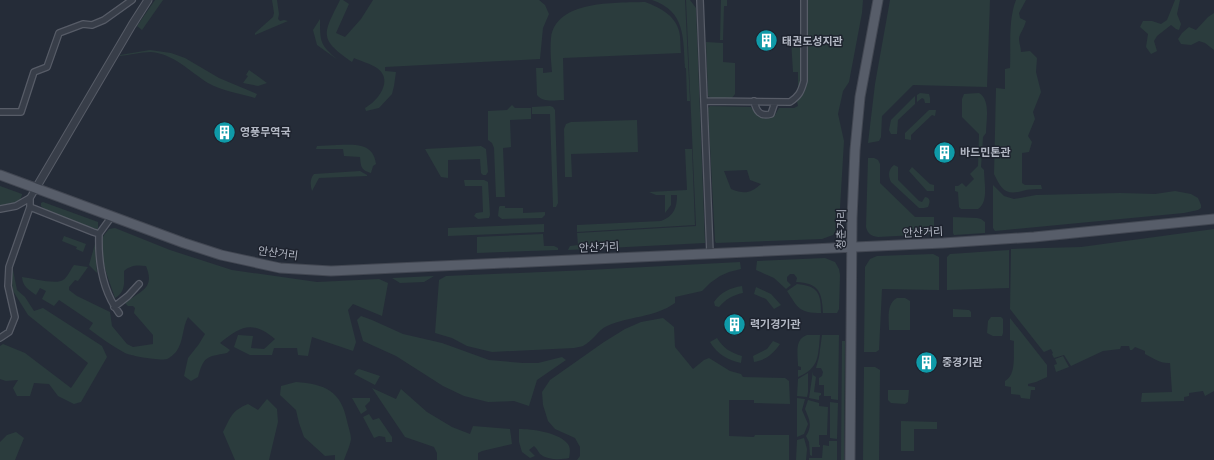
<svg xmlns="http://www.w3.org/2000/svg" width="1214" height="460" viewBox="0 0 1214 460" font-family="Montserrat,'Noto Sans KR',sans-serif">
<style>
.green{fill:#2b3c3d;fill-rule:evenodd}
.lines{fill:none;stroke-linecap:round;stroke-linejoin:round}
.minor-casing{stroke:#575c67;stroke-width:8}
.tertiary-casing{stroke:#575c67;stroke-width:9}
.primary-casing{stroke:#424752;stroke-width:11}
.minor{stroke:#383e49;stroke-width:5.5}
.tertiary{stroke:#383e49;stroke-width:7}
.primary{stroke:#575d69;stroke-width:9}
.labels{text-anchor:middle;stroke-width:3;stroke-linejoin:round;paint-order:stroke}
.poi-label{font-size:11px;font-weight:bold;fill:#b4b9c5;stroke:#1e232e;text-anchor:start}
.street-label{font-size:11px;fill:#b4b9c5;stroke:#1e232e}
</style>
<rect width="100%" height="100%" fill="#252c38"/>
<path class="green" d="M 155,0 L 163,0 L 142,30 L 137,26 Z
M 272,0 L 277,0 L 279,14 L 278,19 L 280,21 L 284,20 L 288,21 L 255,35 L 255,33 L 273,17 L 274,13 Z
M 340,0 L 343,0 L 349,4 L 336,33 L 345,37 L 361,19 L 373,0 L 539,0 L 545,5 L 549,14 L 543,28 L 540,59 L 385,67 L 385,71 L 396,72 L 394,86 L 392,94 L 379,108 L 366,111 L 365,108 C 378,101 394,80 377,68 C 371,64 361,61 354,58 L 352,62 C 318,39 323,34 340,0 Z
M 652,0 L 685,0 L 690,101 L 687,101 L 686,68 L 685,68 C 683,39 686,11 652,0 Z
M 686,0 L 690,0 L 696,8 L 705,243 L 568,250 L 570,246 L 578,245 L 577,233 L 696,226 Z
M 721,0 L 727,0 L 727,6 L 724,6 L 723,40 L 720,40 Z
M 807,0 L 863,0 L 862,13 L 849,82 L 843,91 L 838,114 L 844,141 L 839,225 L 833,235 L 822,239 L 716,243 L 715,241 L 708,108 L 710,106 L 751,107 L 757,115 L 766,119 L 775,115 L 779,108 L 794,108 L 798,106 L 797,101 C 804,96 806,89 807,80 ZM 747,170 L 750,180 L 761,184 C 750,194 744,194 731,189 L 724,171 Z
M 890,0 L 990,0 L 987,87 L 913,85 L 882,116 L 881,137 L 879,141 L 868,143 L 875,84 Z
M 1016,0 L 1026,0 L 1019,13 L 1020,18 L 1026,21 C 1024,29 1019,34 1019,39 C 1019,43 1021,48 1021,52 L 1030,51 L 1037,58 L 1036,72 L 1041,92 L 1033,112 L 1035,119 L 1028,136 L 1032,142 L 1029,152 L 1022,153 L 1022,183 L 1025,185 L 1041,185 L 1042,189 C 1036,189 1030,189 1026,190 C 1006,196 1002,191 994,174 L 996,88 L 1005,89 L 1005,69 L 1010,68 C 1011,46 1008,20 1016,0 Z
M 1175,0 L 1180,0 L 1177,14 L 1181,24 L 1179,30 L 1176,29 L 1171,25 L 1157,36 L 1154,41 L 1157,51 L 1151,54 L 1146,47 L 1148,34 L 1140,27 L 1143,21 L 1152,21 L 1161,24 L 1167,20 Z
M 645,2 C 659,7 675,15 679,31 C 681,38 680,46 681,53 L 563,58 L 564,100 C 555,100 543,103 537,95 L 536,68 L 543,68 L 543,73 L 552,72 C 551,61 550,49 551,38 C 556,0 614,3 645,2 Z
M 1214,13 L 1214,50 L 1205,43 L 1199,41 L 1191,45 L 1181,44 L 1178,39 L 1182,33 L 1189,27 L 1196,30 L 1208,17 Z
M 320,19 C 320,42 320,45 338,60 L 317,45 L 313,30 Z
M 791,40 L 801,40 L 801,83 L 798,94 L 798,72 L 793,72 Z
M 706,42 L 723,43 L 723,62 L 735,63 L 735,94 L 732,98 L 712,98 L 708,96 Z
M 150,50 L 171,53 L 185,58 L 219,78 L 257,94 L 255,98 C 239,93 222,91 208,83 C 189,71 174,54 151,52 C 141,52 130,55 120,56 L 120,55 Z
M 249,70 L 267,83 L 258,86 L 243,83 L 248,76 L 246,75 Z
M 920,93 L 929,94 L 930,98 L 930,103 L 925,103 L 924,99 L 922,98 L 917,102 L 917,95 Z
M 979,93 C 991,100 986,121 986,133 L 983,137 L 981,167 L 984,170 C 984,182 989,202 978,209 L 961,209 L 959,207 L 958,192 L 955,191 L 955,186 L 958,186 L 962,183 L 966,187 L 974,179 L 970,174 L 978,166 L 979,134 L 962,117 L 962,99 L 964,94 Z
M 915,96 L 915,104 L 898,120 L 897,134 L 891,134 L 889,130 L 891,120 Z
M 512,105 L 515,108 L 531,108 L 531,119 L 510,120 L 511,147 L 503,148 L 505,197 L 496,197 L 494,148 L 492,143 L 488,140 L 488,111 L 507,110 Z
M 550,106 L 553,107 L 555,110 L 558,203 L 556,207 L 553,207 L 550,114 L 532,114 L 532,107 Z
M 929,110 L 936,110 L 935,116 L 932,115 L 911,135 L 911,140 L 905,139 L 905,133 Z
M 637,120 L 638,152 L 571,154 L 572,177 L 565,177 L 564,129 L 566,124 L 571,122 Z
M 337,145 C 354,145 373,142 376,164 L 373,166 L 371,173 C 361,170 361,167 360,157 L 344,156 L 343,149 L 316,149 L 317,146 Z
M 481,146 L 486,149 L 488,172 L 486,175 L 483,175 L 481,173 L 480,159 L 448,160 L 448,178 L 441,177 L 425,149 Z
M 685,149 L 692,149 L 695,225 L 577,232 L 577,225 L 661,221 C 674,216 677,208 677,195 L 671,195 L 671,205 L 665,213 L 665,195 L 656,195 L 649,192 L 687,190 Z
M 868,158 L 874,158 L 878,160 L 880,164 L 880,183 L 915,217 L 934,217 L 934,234 L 878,237 C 871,236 868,234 866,227 Z
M 894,165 L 898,167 L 898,180 L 919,201 L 922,202 L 925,197 C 931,198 930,202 928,207 L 924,208 L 919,208 L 891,182 C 888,176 888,169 894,165 Z
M 912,167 L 930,184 L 934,185 L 934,191 L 927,191 L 909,171 Z
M 360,171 L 367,175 L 367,176 L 319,178 L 312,191 C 310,185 310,178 314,174 Z
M 464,180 L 484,180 L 488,182 L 490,215 L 489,218 L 478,219 L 474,216 L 476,213 L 483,212 L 482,186 L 465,186 Z
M 993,185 L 1004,196 L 1014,199 L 1036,195 L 1120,193 L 1155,194 L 1175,191 L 1191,194 L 1198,198 L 1201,205 L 1201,208 L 1198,210 L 1184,213 L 995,231 L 993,228 Z
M 0,186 L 22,194 L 22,195 L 19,203 L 0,206 Z
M 43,202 L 98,222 L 98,229 L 96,229 L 48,212 L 41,206 L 41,203 Z
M 500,206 L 505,206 L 505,208 L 523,208 L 523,213 L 545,212 L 545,215 L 542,218 L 502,219 L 498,216 L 499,207 Z
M 953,217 L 977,218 L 981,219 L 985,222 L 985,233 L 954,235 L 953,233 Z
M 544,224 L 544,232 L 448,236 L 448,228 Z
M 115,228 L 170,250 L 232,270 L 317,282 L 379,279 L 388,283 L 382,316 L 353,304 L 348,310 L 356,342 L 353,351 L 312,337 L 308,356 L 298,355 L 297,348 L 274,348 L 272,355 L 250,355 L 234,347 L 238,335 L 253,336 L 251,348 L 264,349 L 275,339 C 252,320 241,326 220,343 L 230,350 L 227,353 C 206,357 204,356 198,377 L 191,381 L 184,376 L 188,358 L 199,344 L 205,334 L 188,317 C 182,328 184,341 176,352 C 174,354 170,358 167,359 C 161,361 131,356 125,353 C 112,346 101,338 89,329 L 93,323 L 59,300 L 54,306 L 42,299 L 46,291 L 40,288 L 36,295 C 28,289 23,287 22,277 C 31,278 57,285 63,280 C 68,277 70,270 74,265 L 88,267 L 78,281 L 75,280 L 69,287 L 69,290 L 77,296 L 110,312 L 112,326 L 127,344 L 133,347 L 153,344 L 153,335 L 134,313 L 135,308 L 133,306 L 128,306 L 125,303 C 142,290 155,288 146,266 C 137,265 131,265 124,271 C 124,282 126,292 115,298 C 110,282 97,254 103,237 C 104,234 107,232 109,229 Z
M 1214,229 L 1214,391 L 1205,396 L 1203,391 L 1189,393 L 1189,396 L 1184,397 L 1184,401 L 1141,402 L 1142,393 L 1172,392 L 1170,363 C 1161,364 1153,358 1145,354 L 1145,351 L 1135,347 L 1132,350 L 1130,350 L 1129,346 L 1121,346 L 1120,349 L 1103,351 L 1071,366 L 1064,355 L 1054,358 L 1052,354 L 1053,353 L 1051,349 L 1044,352 L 1043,351 L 1010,309 L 1011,249 L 1081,247 Z
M 543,234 L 544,246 L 554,246 L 558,248 L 558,250 L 477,253 L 477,237 Z
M 64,236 L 86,244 L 83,252 L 76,249 L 77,247 L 62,241 Z
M 95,244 L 97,273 L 89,265 Z
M 1009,250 L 1009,288 L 947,290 L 947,257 L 950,254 Z
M 933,254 L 939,257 L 939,290 L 882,289 L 879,350 L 876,352 L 864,352 L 865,267 L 870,259 L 877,256 Z
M 825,258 L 835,262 L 839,269 L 840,275 L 839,309 L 837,313 L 823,313 C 822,292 819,283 796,282 L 797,278 L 794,274 L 790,274 L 787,277 L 787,281 L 791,285 L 786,289 L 774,278 L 756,270 L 757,261 Z
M 740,262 L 741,269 L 729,272 L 720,276 L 710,283 L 702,291 L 675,297 L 675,303 C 654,318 629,316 607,326 C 598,330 593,341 583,346 C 581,347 577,347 574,348 L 492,352 L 467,346 L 452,338 L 435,333 L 439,280 L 446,276 L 588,270 Z
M 12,265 L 17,290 L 25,297 L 34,311 L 43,308 L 102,346 L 107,357 L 81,402 L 74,404 L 58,396 L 49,384 L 34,383 L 30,396 L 17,396 L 13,388 L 18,380 L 6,381 L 0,379 L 0,346 L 3,344 L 25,353 L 71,388 L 88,363 L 28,315 L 13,291 L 11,276 Z
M 434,276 L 424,282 L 400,283 L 392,278 Z
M 797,284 C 818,286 821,293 821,313 C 799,313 798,308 787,291 Z
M 742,286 L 743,293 C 733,295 726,299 719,307 L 715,306 L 714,302 C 721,292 730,288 742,286 Z
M 756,287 L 771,294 L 781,305 L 774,309 L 766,299 L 754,294 Z
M 897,298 L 905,298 L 910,301 L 910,330 L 889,330 C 889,319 886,304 897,298 Z
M 953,309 L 969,310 L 971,312 L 971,317 L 953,317 Z
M 361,316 L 372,320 L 403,334 L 442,343 L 489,360 L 523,363 L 538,363 L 562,357 L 566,360 L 537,380 L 529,406 L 514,401 L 488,402 L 464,396 L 443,386 L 396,356 L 363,341 L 357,320 Z
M 991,317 L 1001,317 L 1003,319 L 1003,333 L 1002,336 L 993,336 L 987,333 L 988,321 Z
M 663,318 L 674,327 L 675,347 L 693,369 L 704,360 L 709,358 L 730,371 L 741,374 L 743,377 L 785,378 L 789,381 L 790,404 L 754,403 L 754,400 L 729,400 L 729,436 L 754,437 L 755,435 L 789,435 L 789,460 L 577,460 L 580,456 L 580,447 L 575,438 L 555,429 L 548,421 L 543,405 L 542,392 L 550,380 L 604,342 L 625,329 L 641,322 Z
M 1010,318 L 1047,365 L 1047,377 L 1036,382 L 1028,384 L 1028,386 L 1035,387 L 1035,390 L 1031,390 L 1030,399 L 1021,398 L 1020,395 L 1011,394 L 1011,387 L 1005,386 L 1005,381 C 1017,375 1013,353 1014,341 L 1010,340 Z
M 807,335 L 820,335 C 818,355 820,368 798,377 L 798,370 L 801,370 L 801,367 L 798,366 C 798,355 794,339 807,335 Z
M 822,335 L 839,335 L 838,400 L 831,399 L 831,396 L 824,396 L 824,385 L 819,385 L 819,378 L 822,376 L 823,372 L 821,368 L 816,368 L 819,357 Z
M 717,338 C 723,348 731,353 742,356 L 741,363 C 728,360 717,354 710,342 Z
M 773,341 L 780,344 C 773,354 766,360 754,362 L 753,356 L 767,349 Z
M 842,341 L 845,341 L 844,460 L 841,460 Z
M 1063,356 L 1069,367 L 1056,372 L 1054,365 L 1057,364 L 1055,359 Z
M 864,367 L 875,367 L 880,370 L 879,460 L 863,460 Z
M 359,369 L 380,376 L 375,385 L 354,374 L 357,370 Z
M 813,371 L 813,375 L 816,377 L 814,392 L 821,393 L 821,395 L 819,396 L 819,400 L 809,398 Z
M 808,373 L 808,392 L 807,397 L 797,396 L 798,379 Z
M 296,382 C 325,384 341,391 347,421 C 348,426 351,434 351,439 C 350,446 346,454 344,460 L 335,460 L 335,455 L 325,456 L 304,437 L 299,423 L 296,410 L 280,395 L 281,386 Z
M 372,388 L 396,399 L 401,389 L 427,412 L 452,427 L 470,434 L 473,426 L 510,429 L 512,444 L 482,451 L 478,453 L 478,460 L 437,460 L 437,453 L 434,447 L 405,437 Z
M 888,390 L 909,390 L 908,402 L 905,404 L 891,403 L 888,400 Z
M 352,398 L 370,398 L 370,401 L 365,406 L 367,410 L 361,414 Z
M 797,398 L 805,399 L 802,410 L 808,424 L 804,434 L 797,437 Z
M 267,399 L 277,409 L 278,422 L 269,460 L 235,460 L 223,432 C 231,417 231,411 248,404 L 258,410 Z
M 808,400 L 819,403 L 819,406 L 828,407 L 827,435 L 819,435 L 819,445 L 820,445 L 820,447 L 812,447 L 812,456 L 810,455 L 809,442 L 806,436 C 813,425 809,419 805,409 Z
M 830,402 L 838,403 L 837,439 L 830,438 Z
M 369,414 L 373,420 L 379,418 L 392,437 L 392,442 L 386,442 L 385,437 L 379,436 L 374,438 L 363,417 Z
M 901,421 L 937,422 L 937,429 L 914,429 L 914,451 L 901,451 Z
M 519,429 C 532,429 557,432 567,443 C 571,447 570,453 569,458 C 561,460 547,460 540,454 C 538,451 537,449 534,446 L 529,450 L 535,456 L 530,458 L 522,452 L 519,442 Z
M 16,432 L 24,438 L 15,460 L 0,460 L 0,442 L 7,435 Z
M 804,438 L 807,449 L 806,460 L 796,460 L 797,440 Z
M 829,441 L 837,441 L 837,460 L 809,460 L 809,458 L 822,458 L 823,445 L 829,446 Z"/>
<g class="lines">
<defs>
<path id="minor" d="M 700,0 L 710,253
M 704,101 L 790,102 C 799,96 801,92 804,81 L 804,0
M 754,101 C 756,111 760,117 771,114 L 775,102
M 0,112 L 21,112 L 34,72 L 47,67 L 59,33 L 83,24 L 92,25 L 104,20 L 132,0
M 36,188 L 30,198 L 30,207 L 93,232 L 99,234 L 112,216
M 0,209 L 16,206 L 30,198
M 99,234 C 98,262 102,290 119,313
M 114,307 L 128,296 L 139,284
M 0,338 L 9,332 L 15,317 L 8,286 L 9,267 L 30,207"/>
<path id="tertiary" d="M 36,188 L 132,25 L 148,0"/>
<path id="primary" d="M 0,175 L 184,243 L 221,255 L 280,268 L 331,271 L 943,243 L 1034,237 L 1214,219
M 850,460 L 852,218 L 855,150 L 860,97 L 878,0"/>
</defs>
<use href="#minor" class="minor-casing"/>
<use href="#tertiary" class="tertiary-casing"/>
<use href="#primary" class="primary-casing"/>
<use href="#minor" class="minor"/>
<use href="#tertiary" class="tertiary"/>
<use href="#primary" class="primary"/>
</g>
<defs>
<symbol id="building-disc" viewBox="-11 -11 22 22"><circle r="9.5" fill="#0f9aa8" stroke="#1e232e"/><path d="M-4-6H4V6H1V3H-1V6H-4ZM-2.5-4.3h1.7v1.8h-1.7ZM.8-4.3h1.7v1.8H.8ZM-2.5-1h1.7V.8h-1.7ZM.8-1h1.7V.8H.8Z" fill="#fff"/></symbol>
</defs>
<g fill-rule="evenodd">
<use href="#building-disc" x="754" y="28" width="25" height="25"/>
<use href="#building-disc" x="212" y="120" width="25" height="25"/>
<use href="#building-disc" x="932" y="140" width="25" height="25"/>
<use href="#building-disc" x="722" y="312" width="25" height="25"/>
<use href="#building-disc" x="914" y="350" width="25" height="25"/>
</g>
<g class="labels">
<g class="poi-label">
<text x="782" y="45">태권도성지관</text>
<text x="240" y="136">영풍무역국</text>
<text x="960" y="156">바드민톤관</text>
<text x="750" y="328">력기경기관</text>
<text x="942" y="366">중경기관</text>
</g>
<g class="street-label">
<text transform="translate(841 229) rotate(-89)" y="4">청춘거리</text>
<text transform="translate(923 232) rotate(-3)" y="4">안산거리</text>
<text transform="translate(599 247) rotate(-3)" y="4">안산거리</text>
<text transform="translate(278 253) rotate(8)" y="4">안산거리</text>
</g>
</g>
</svg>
